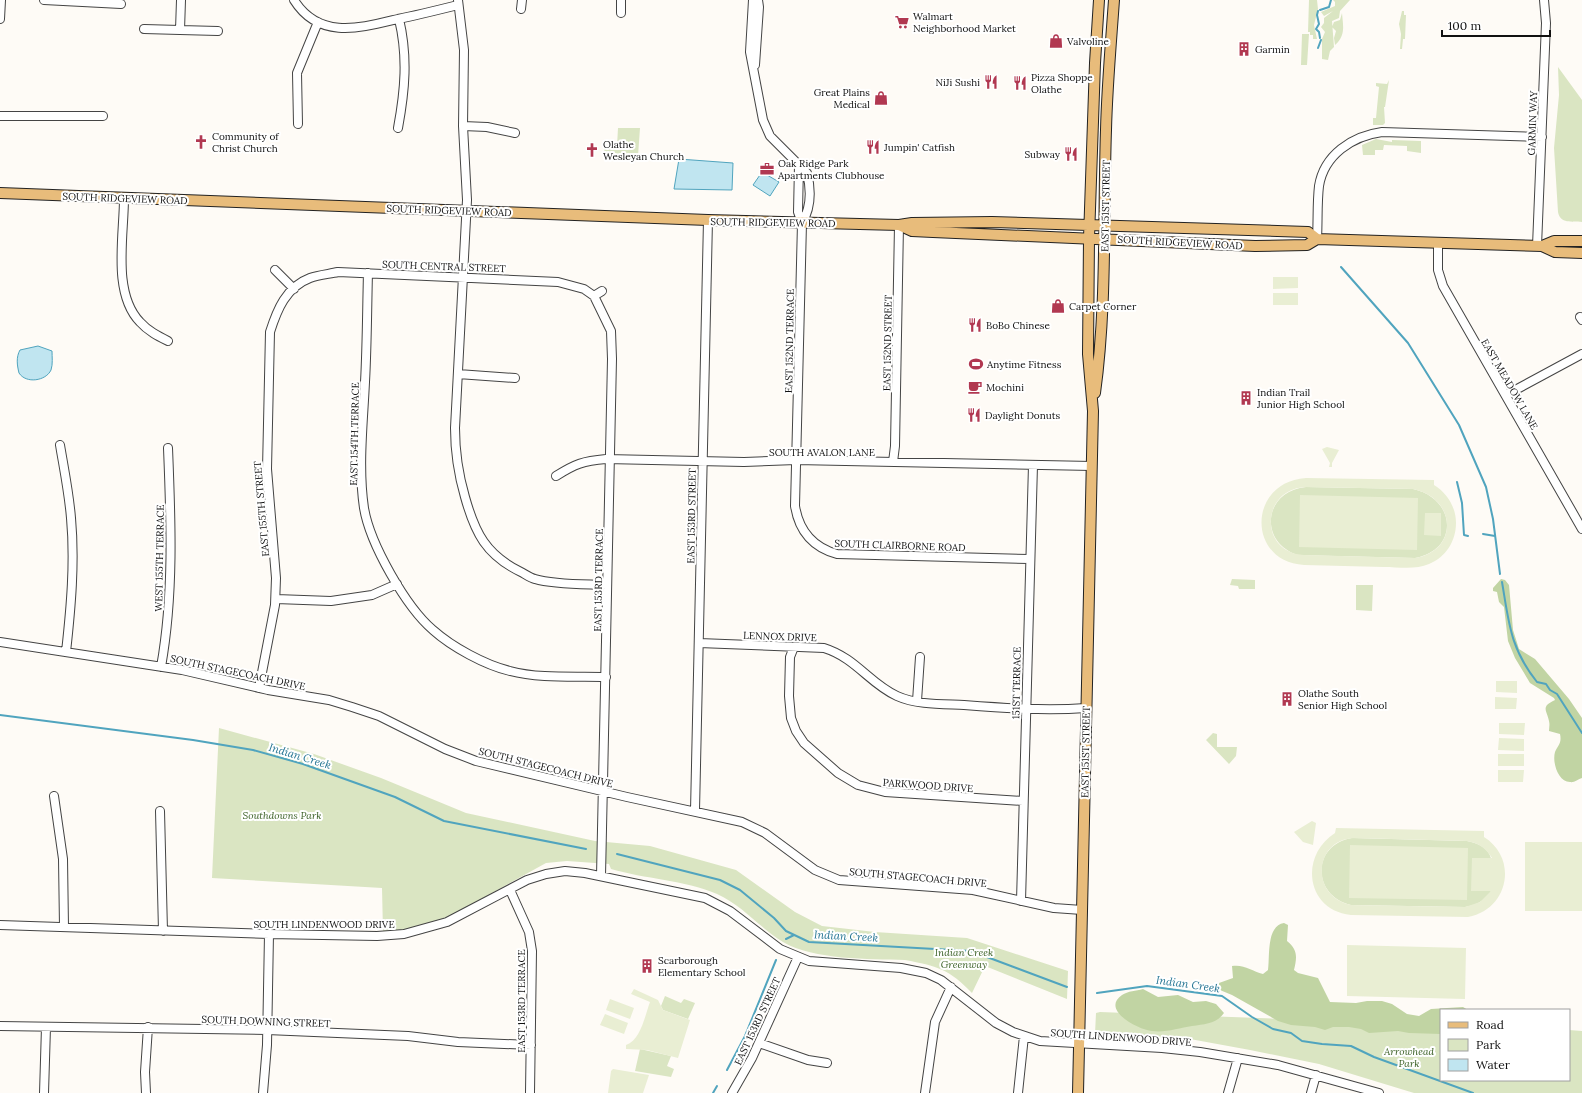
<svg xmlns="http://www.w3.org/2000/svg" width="1582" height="1093" viewBox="0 0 1582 1093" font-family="Lora,serif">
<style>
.green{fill:#dae5c2}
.forest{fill:#c1d4a3}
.pitch{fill:#e9eed3;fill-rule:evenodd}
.water{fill:#c0e5f0;stroke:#50a4be}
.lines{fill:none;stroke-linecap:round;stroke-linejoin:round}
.stream{stroke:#50a4be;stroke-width:2}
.minor-casing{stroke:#444;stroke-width:10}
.major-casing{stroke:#222;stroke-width:12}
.minor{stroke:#fff;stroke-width:8}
.major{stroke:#e8bc7b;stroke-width:10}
.labels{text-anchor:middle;stroke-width:4;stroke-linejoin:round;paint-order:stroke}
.poi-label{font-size:10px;fill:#111;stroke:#fff;text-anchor:start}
.street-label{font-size:10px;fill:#111;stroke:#fff}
.park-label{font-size:10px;font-style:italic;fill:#3d6228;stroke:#fff}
.water-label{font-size:11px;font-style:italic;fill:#287795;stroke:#fff}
</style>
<rect width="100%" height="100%" fill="#fefbf6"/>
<path class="green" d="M 1309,0 L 1317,0 L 1318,9 L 1314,25 L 1317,39 L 1313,39 L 1313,35 L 1310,35 L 1310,32 L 1308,32 Z
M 1333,0 L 1350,0 L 1340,11 L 1339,18 L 1332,21 L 1334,47 L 1330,51 L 1328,60 L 1322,59 L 1322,39 L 1325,32 L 1321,27 L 1324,23 L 1324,18 L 1333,11 L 1324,16 L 1321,12 L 1335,6 L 1335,2 Z
M 1402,11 L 1404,11 L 1404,15 L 1406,15 L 1405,39 L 1403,39 L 1402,49 L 1400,49 L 1401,34 L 1399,24 Z
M 1342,13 C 1343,26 1346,35 1335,45 L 1334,38 L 1336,31 L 1332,27 L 1334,22 L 1340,20 Z
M 1302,34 L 1309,34 L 1307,65 L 1301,65 Z
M 1558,67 L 1582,100 L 1582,222 C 1572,221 1560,224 1558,212 L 1554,148 L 1559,95 Z
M 1389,80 L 1385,107 L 1384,107 L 1385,123 L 1383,125 L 1373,125 L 1373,118 L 1376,118 L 1379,87 L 1376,86 L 1376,83 L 1387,84 Z
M 618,128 L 640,128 L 638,156 L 635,157 L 635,155 L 604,154 L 605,146 L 617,146 Z
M 1376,139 L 1392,142 L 1392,140 L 1421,141 L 1421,153 L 1407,151 L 1407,146 L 1384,145 L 1383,150 L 1375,150 L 1375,155 L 1363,155 L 1362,145 Z
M 1306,487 L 1413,489 C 1457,499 1459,550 1415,558 L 1297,555 C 1258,541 1264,491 1306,487 Z
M 1232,579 L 1255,580 L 1255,589 L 1239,589 L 1238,586 L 1230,585 Z
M 1356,585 L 1373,585 L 1372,611 L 1356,610 Z
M 219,728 L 314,754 L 381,778 L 466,813 L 595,841 L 650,846 L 736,870 L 795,912 L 822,926 L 875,932 L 967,938 L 1068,971 L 1067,999 L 985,966 L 972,993 C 949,969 937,966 905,960 C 869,959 814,960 783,942 C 760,928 742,905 717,894 C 684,880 645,879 611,869 L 609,864 L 567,861 L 546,863 L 465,908 L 445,918 L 403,930 L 383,932 L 382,888 L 212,878 Z
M 1213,733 L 1217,734 L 1217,747 L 1237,747 L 1236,756 L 1229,764 L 1206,740 Z
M 1352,838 L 1467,841 C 1497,847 1492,864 1493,888 C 1486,900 1478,905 1465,907 L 1351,905 C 1312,896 1311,845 1352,838 Z
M 665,996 L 681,1003 L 684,999 L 695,1003 L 688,1019 L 663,1010 L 661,1006 Z
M 1100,1012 L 1441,1025 L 1441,1080 L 1569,1080 L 1569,1030 L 1582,1031 L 1582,1093 L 1414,1093 L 1319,1064 L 1250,1050 L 1190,1039 L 1095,1034 L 1096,1013 Z
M 640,1049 L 671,1056 L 667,1066 L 674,1069 L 671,1077 L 635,1071 Z"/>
<path class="forest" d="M 1501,579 L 1505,580 L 1509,585 L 1513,630 L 1519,649 L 1535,659 L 1569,699 L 1582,718 L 1582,778 C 1578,779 1574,783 1570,782 C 1558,782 1552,762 1555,752 C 1558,745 1562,743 1560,734 L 1549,731 C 1549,728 1550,725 1549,721 C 1547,710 1540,707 1555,700 L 1554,698 L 1530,683 L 1515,658 L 1508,641 L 1504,607 L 1499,602 L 1497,592 L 1493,591 L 1493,588 Z
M 1284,923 L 1288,925 L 1287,941 C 1298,950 1297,957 1294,970 L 1298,973 L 1318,978 L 1330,1002 L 1356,1003 L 1367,1001 L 1382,1001 L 1392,1004 L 1407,1014 L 1419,1016 L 1431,1009 L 1463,1007 L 1468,1010 L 1441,1010 L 1441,1034 L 1409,1033 L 1398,1031 L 1369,1033 L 1361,1029 L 1349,1027 L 1333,1027 L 1325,1030 L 1315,1027 L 1291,1025 L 1278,1021 L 1232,995 L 1215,988 L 1219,983 L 1233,978 L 1232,966 C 1244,964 1252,971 1263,974 L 1268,970 C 1270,956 1266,926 1284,923 Z
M 1143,989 L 1158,997 L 1178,995 L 1193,1002 L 1206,1001 L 1216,1004 L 1224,1013 C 1216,1024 1205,1024 1192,1026 C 1179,1028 1165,1033 1152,1031 C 1139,1030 1100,1010 1122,995 C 1128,991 1136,991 1143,989 Z"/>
<path class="pitch" d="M 1273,277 L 1298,277 L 1298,288 L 1273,289 Z
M 1273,293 L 1298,293 L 1298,305 L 1273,305 Z
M 1327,447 L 1339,450 L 1332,463 L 1332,467 L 1329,467 L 1330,463 L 1322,449 Z
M 1306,478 L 1434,480 L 1434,485 C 1447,493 1456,507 1456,523 C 1456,541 1446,557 1429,564 C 1416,570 1398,567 1384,567 C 1357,566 1331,566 1304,565 C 1247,562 1247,482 1306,478 ZM 1306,487 L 1413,489 C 1457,498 1459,551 1415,558 L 1304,555 C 1259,553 1260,489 1306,487 Z
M 1300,495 L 1418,498 L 1417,550 L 1299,547 Z
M 1425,513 L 1441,513 L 1441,536 L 1424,535 Z
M 1496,681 L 1517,681 L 1517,693 L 1496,692 Z
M 1495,697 L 1517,698 L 1516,709 L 1495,709 Z
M 1499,723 L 1525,723 L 1524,735 L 1499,734 Z
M 1499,738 L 1524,739 L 1524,751 L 1498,750 Z
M 1498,754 L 1524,754 L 1524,766 L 1498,766 Z
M 1498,770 L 1524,770 L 1523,782 L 1498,782 Z
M 1312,821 L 1316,823 L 1313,845 L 1303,842 L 1294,832 Z
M 1336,828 L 1484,831 L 1484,837 C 1519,859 1508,910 1468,917 L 1351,915 C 1306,910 1299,856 1335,833 ZM 1355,838 L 1467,841 C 1478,843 1486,848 1492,858 L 1472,858 L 1471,891 L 1491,891 L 1480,902 L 1465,907 L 1351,905 C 1310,897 1313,839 1355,838 Z
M 1525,842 L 1582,842 L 1582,911 L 1525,911 Z
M 1350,845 L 1468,848 L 1467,900 L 1349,898 Z
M 1347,945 L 1466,948 L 1465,999 L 1347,996 Z
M 634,989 L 658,1000 L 663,1010 L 690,1020 L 678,1058 L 647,1050 L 626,1049 L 626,1045 C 641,1040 645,1015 650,1002 L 631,994 Z
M 610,999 L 634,1008 L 630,1019 L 606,1010 Z
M 605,1014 L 628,1023 L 624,1034 L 600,1025 Z
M 613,1069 L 649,1075 L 643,1093 L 608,1093 L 611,1071 Z"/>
<path class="water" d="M 679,159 L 733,163 L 732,190 L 674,189 Z
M 762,172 L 779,182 L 770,196 L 753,185 Z
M 38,346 L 52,351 C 52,357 53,364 51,370 C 46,381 26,384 19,373 C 17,365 16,357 20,350 Z"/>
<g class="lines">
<path class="stream" d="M 1320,10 L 1329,7 L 1331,0
M 1318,11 L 1317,15 L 1319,24 L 1316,29 L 1319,32 L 1320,38
M 1318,48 L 1321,40
M 1341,267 L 1408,343 L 1459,425 L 1486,487 L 1493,519 L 1500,574
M 1457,482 L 1462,503 L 1464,535 L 1468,536
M 1483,534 L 1495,536
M 1502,582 C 1509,623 1510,648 1537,682 L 1546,684 L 1550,690 L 1557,694 L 1582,733
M 0,715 L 193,740 L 253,750 L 303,764 L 395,797 L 444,821 L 586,849
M 617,854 L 720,880 L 740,890 L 774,918 L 786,931 L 809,942 L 971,951 L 1067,987
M 786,939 L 794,935
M 1097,993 L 1147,986 L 1222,996 L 1252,1017 L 1273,1029 L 1291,1033 L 1302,1041 L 1322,1044 L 1351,1046 L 1374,1057 L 1473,1093
M 727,1070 L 745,1036 L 776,960
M 713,1093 L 717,1086"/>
<defs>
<path id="minor" d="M 44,0 L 121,4
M 181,0 L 180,30 L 218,31
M 294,0 C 319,40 360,28 398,19 C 418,15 438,10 458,5
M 458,0 L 464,50 L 463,126 L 467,200 L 455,428 C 455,454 458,473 465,497 C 475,533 486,555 521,572 C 525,574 530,578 535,579 C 555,585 586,584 607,585
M 753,0 L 750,52 L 763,120 L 770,136 L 807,173 C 811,189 811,208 802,223
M 521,9 L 522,0
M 621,13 L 621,0
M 0,19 L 1,0
M 144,29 L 180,30
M 755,65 L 759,7 L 758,0
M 0,116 L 103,116
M 298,124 L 297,73 L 318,22
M 463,126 L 487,127 L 515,133
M 398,128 C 405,90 408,57 399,19
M 799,165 L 798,212 L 802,223 L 795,506 C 799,531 812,547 837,554 L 1029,559
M 124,198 C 124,236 112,293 140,322 C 148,331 158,336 168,341
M 1317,239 C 1318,221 1317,203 1319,186 C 1324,155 1352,136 1382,132 L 1542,137
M 1438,243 L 1438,270 L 1443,286 L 1582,529
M 1537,246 L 1546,23 L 1544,0
M 275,270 L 294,289
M 368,273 C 367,309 367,346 365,382 C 363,424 358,467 364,508 C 370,544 406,607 433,630 C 452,647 485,665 510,671 C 540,679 575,676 606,677
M 1580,317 L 1582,320
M 458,374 L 515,378
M 1506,395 L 1582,354
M 60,445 C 64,469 69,493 71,518 C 75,562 71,607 66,652
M 893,462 L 895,446 L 899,225
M 556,476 C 575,464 583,461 606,459 L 744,462 L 796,460 L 1092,466
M 276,599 L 331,601 L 372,595 L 397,584
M 0,642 L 182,670 L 268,690 L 329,700 L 352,707 L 379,716 L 445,749 L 476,761 L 627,797 L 742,822 L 765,833 L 815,870 L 839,880 L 973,890 L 1054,908 L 1082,910
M 699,643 L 824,648 C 856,658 870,684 897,696 C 917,705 943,704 964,705 C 1004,708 1045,711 1086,708
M 794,647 L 790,657 L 789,696 L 791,718 L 796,731 L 804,743 L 838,773 L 858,785 L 885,792 L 1023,801
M 161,667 C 174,594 171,521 168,448
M 259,688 L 275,605 L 276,578 L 267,469 L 270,332 C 277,310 286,287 310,278 C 318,275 329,274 338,272 L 558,282 L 584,289 L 594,296
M 917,701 L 920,657
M 54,796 L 63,859 L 64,927
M 160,811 L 163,931
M 695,811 L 708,220
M 601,876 L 612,359 L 611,331 L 594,296 L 602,291
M 510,890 L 529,932 L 532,951 L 530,1093
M 1021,901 L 1033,465
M 0,925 L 269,934 L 377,936 L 404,934 L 447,922 L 527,880 L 546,874 L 565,871 L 585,873 L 705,898 L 730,911 L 780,949 L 809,961 L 901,968 L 926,973 L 941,980 L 996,1023 L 1013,1032 L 1040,1041 L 1162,1048 L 1200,1052 L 1278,1065 L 1379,1093
M 0,1026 L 267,1030 L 408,1036 L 458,1042 L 531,1045
M 759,1043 L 808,1060 L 827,1063
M 44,1093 L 46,1027
M 146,1093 L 145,1072 L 148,1027
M 263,1093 L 267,1045 L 269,934
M 732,1093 L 752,1058 L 798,957
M 925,1093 L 935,1022 L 951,987
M 1018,1093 L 1024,1036
M 1228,1093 L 1238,1058
M 1311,1093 L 1316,1075"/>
<path id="major" d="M 0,193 L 708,220 L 899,225 L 912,223 L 992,222 L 1308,232 L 1317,239 L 1542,246 L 1555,252 L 1582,253
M 899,225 L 912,231 L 933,232 L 1255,246 L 1307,245 L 1317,239
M 1542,246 L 1554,241 L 1582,241
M 1095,393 C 1107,306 1103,218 1106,130 C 1107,87 1111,43 1114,0
M 1078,1093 L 1093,411 L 1088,354 L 1089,238 L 1095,63 L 1099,0"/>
</defs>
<use href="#minor" class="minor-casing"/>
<use href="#major" class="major-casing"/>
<use href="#minor" class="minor"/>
<use href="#major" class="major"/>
</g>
<defs>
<symbol id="supermarket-bare" viewBox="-9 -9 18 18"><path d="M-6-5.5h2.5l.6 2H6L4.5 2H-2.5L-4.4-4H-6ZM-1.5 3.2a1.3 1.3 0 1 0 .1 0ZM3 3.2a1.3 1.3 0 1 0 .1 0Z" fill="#b13851" stroke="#fff" stroke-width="2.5" paint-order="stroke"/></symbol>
<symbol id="shop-bare" viewBox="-9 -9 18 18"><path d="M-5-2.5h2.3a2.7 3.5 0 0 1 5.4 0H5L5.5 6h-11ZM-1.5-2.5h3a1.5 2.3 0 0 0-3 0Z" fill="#b13851" stroke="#fff" stroke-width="2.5" paint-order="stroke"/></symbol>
<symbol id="building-bare" viewBox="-9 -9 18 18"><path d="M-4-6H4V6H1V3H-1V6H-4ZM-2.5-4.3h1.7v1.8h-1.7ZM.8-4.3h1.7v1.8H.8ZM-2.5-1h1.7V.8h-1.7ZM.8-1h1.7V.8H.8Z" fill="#b13851" stroke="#fff" stroke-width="2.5" paint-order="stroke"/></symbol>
<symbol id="restaurant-bare" viewBox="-9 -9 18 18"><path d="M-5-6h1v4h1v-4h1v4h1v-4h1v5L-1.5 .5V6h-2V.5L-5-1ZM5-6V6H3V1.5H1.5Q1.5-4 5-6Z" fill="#b13851" stroke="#fff" stroke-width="2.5" paint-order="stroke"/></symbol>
<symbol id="church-bare" viewBox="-9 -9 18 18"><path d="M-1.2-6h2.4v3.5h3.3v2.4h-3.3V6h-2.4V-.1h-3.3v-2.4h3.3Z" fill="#b13851" stroke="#fff" stroke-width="2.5" paint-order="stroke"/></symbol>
<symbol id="office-bare" viewBox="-9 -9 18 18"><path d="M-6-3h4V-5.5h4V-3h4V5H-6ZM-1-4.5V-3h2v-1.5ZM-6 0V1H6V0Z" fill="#b13851" stroke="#fff" stroke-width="2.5" paint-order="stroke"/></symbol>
<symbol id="stadium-bare" viewBox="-9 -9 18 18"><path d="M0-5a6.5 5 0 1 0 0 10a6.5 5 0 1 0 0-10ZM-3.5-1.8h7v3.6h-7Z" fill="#b13851" stroke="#fff" stroke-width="2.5" paint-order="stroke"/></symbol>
<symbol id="cafe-bare" viewBox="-9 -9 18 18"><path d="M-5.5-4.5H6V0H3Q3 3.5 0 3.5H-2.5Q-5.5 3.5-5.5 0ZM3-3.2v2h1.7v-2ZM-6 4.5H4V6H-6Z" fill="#b13851" stroke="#fff" stroke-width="2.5" paint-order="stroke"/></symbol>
</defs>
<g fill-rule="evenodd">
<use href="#supermarket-bare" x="892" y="12" width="20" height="20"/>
<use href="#shop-bare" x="1046" y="31" width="20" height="20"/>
<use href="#building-bare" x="1234" y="39" width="20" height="20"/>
<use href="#restaurant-bare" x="981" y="72" width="20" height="20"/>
<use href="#restaurant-bare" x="1010" y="73" width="20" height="20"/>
<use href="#shop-bare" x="871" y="88" width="20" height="20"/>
<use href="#church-bare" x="191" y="132" width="20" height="20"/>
<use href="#restaurant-bare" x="863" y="137" width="20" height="20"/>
<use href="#church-bare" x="582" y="140" width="20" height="20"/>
<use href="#restaurant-bare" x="1061" y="144" width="20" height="20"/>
<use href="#office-bare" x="757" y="159" width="20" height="20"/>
<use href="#shop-bare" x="1048" y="296" width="20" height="20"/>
<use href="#restaurant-bare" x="965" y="315" width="20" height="20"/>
<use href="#stadium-bare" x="966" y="354" width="20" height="20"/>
<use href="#cafe-bare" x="965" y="377" width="20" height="20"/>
<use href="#building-bare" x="1236" y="388" width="20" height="20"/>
<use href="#restaurant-bare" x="964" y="405" width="20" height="20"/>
<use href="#building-bare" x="1277" y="689" width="20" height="20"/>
<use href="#building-bare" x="637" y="956" width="20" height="20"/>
</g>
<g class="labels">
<g class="poi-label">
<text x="913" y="20">Walmart<tspan x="913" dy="12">Neighborhood Market</tspan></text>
<text x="1067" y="45">Valvoline</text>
<text x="1255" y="53">Garmin</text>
<text x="1031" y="81">Pizza Shoppe<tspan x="1031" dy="12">Olathe</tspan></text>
<text x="980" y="86" text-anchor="end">NiJi Sushi</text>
<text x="870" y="96" text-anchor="end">Great Plains<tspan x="870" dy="12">Medical</tspan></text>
<text x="212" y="140">Community of<tspan x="212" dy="12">Christ Church</tspan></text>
<text x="603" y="148">Olathe<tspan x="603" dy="12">Wesleyan Church</tspan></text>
<text x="884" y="151">Jumpin' Catfish</text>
<text x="1060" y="158" text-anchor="end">Subway</text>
<text x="778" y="167">Oak Ridge Park<tspan x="778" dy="12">Apartments Clubhouse</tspan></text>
<text x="1069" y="310">Carpet Corner</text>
<text x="986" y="329">BoBo Chinese</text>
<text x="987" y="368">Anytime Fitness</text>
<text x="986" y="391">Mochini</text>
<text x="1257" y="396">Indian Trail<tspan x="1257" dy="12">Junior High School</tspan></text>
<text x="985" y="419">Daylight Donuts</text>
<text x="1298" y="697">Olathe South<tspan x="1298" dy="12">Senior High School</tspan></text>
<text x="658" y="964">Scarborough<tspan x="658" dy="12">Elementary School</tspan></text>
</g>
<g class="street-label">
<text transform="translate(1532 123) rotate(-88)" y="4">GARMIN WAY</text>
<text transform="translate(125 198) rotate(2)" y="4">SOUTH RIDGEVIEW ROAD</text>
<text transform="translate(1105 206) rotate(-89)" y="4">EAST 151ST STREET</text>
<text transform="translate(449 210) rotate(2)" y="4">SOUTH RIDGEVIEW ROAD</text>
<text transform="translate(773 222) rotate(1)" y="4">SOUTH RIDGEVIEW ROAD</text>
<text transform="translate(1180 242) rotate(3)" y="4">SOUTH RIDGEVIEW ROAD</text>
<text transform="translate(444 266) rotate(2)" y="4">SOUTH CENTRAL STREET</text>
<text transform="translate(789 341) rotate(-89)" y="4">EAST 152ND TERRACE</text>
<text transform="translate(887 343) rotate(-89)" y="4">EAST 152ND STREET</text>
<text transform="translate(1510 384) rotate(60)" y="4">EAST MEADOW LANE</text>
<text transform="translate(354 434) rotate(-89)" y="4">EAST 154TH TERRACE</text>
<text x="822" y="456">SOUTH AVALON LANE</text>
<text transform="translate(261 509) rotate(-95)" y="4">EAST 155TH STREET</text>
<text transform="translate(691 516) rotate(-89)" y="4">EAST 153RD STREET</text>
<text transform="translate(900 545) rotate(2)" y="4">SOUTH CLAIRBORNE ROAD</text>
<text transform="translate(159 558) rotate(-89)" y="4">WEST 155TH TERRACE</text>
<text transform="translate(598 580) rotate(-89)" y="4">EAST 153RD TERRACE</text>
<text transform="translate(780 636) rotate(2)" y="4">LENNOX DRIVE</text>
<text transform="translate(238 672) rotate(12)" y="4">SOUTH STAGECOACH DRIVE</text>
<text transform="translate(1016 683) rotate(-89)" y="4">151ST TERRACE</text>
<text transform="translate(1085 752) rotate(-89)" y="4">EAST 151ST STREET</text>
<text transform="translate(546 767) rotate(14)" y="4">SOUTH STAGECOACH DRIVE</text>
<text transform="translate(928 785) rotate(4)" y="4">PARKWOOD DRIVE</text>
<text transform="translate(918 877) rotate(5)" y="4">SOUTH STAGECOACH DRIVE</text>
<text x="324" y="928">SOUTH LINDENWOOD DRIVE</text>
<text transform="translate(521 1001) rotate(-90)" y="4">EAST 153RD TERRACE</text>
<text transform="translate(266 1021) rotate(2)" y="4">SOUTH DOWNING STREET</text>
<text transform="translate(757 1021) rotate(-65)" y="4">EAST 153RD STREET</text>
<text transform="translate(1121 1037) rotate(4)" y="4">SOUTH LINDENWOOD DRIVE</text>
</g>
<g class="park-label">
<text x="282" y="819">Southdowns Park</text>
<text x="964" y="956">Indian Creek<tspan x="964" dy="12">Greenway</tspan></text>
<text x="1409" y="1055">Arrowhead<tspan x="1409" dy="12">Park</tspan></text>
</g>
<g class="water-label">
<text transform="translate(300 756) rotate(17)" y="4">Indian Creek</text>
<text transform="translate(846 936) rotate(3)" y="4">Indian Creek</text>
<text transform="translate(1188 984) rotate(8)" y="4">Indian Creek</text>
</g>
</g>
<rect x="1440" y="1009" width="130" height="72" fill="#ffffff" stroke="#a0a0a0"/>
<rect x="1448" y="1022" width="20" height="6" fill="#e8bc7b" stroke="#a0a0a0"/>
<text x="1476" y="1029" font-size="12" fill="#111111">Road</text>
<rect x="1448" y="1039" width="20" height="12" fill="#dae5c2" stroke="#a0a0a0"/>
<text x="1476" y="1049" font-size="12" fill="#111111">Park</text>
<rect x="1448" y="1059" width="20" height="12" fill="#c0e5f0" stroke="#a0a0a0"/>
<text x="1476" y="1069" font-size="12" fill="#111111">Water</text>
<path d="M1442 30v6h108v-6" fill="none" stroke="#111111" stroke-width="2"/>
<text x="1448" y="30" font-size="12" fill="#111111" stroke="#ffffff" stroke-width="3" paint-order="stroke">100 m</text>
</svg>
